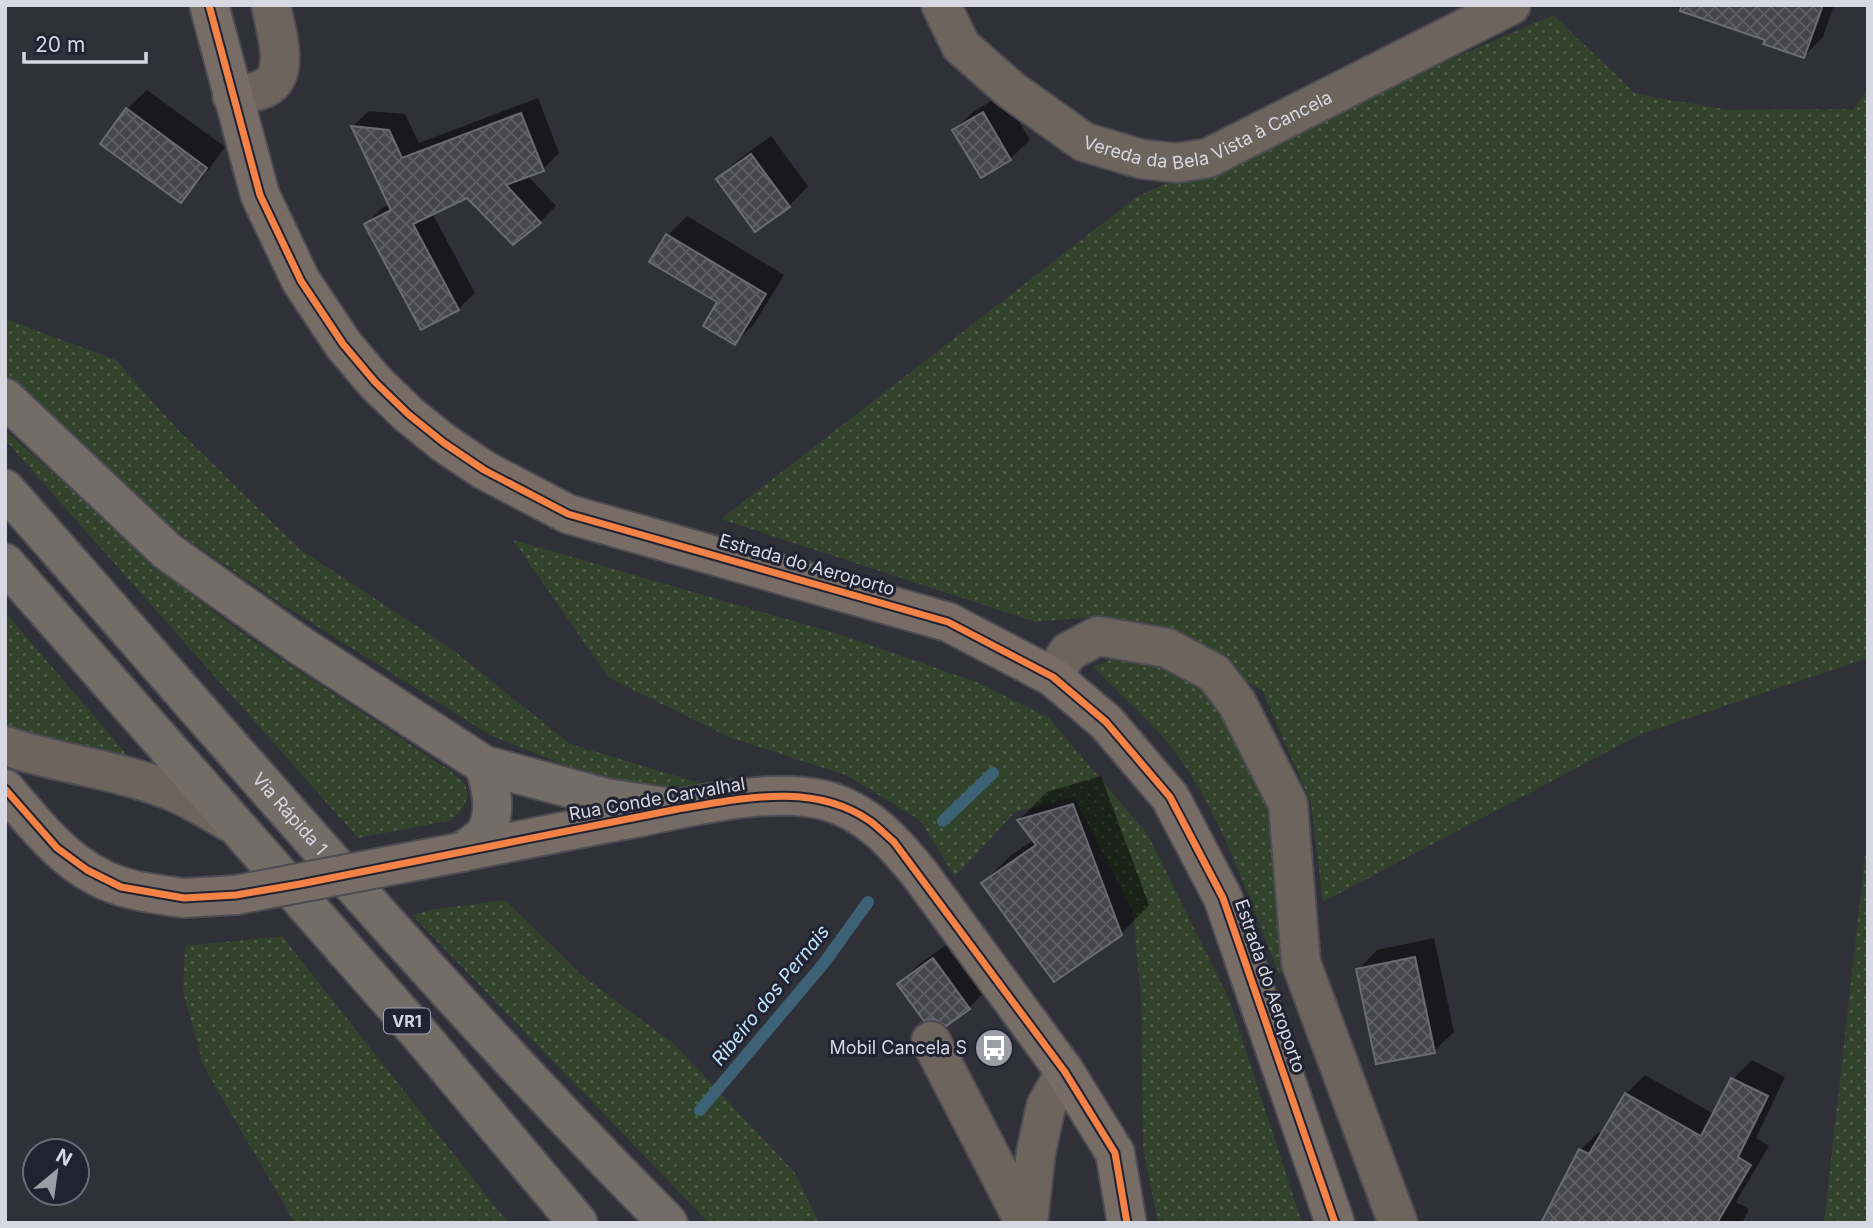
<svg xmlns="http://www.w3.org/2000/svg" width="1873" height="1228" viewBox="0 0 1873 1228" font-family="Inter,sans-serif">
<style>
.grass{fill:url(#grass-dots)}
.shadow{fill:#0007}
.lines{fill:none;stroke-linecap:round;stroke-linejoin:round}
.stream{stroke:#3d6276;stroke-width:12}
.building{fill:url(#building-cross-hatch);stroke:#6b6c73;stroke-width:2}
.minor-casing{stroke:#4c4c52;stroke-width:42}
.major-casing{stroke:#4c4c52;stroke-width:42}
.highway-casing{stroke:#4c4c52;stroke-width:42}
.minor{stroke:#6c645d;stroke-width:38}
.major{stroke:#776d66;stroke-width:38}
.highway{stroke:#746c66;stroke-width:38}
.major-bridge-casing{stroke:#4c4c52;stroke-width:42;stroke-linecap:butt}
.major-bridge{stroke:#776d66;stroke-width:38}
.cycleway-casing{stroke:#222332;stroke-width:11}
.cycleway{stroke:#f48246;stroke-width:7}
.labels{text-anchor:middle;stroke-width:6;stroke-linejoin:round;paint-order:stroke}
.shield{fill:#222332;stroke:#a1a2ad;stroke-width:2}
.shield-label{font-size:16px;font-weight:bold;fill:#d7d8e2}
.street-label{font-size:18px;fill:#d7d8e2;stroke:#222332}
.poi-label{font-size:18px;fill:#d7d8e2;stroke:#222332;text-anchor:end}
.water-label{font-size:19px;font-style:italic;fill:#bce4fb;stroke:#222332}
</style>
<defs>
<pattern id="grass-dots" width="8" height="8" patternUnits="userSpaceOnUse" patternTransform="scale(1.75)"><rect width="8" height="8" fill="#32432c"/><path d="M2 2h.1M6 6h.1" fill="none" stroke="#4f5d4a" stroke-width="1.8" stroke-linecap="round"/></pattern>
<pattern id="building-cross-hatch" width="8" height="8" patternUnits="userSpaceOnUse" patternTransform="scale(1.75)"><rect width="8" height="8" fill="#46464d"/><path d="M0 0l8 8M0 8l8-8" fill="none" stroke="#606066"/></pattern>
</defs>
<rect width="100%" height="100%" fill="#303038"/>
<path class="grass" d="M 1553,15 L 1636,94 L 1729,110 L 1853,109 L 1868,89 L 1868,658 L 1639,735 L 1323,902 L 1311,803 L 1262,690 L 1169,639 L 1100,616 L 1036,622 L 721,519 L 1138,196 Z
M 5,319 L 116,360 L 178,430 L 301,550 L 453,650 L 570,744 L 723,790 L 617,786 L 490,735 L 277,601 L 160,520 L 5,377 Z
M 5,430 L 149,560 L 240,632 L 452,772 L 465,784 L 468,796 L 463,808 L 452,820 L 358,838 L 5,440 Z
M 513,540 L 842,635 L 976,682 L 1049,718 L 1148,835 L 1229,999 L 1302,1223 L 1158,1223 L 1143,1148 L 1141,998 L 1133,911 L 1074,797 L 1015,812 L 955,877 L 920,820 L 846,775 L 731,738 L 609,678 Z
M 5,612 L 129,757 L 5,736 Z
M 1125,654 L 1167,662 L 1226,706 L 1279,817 L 1284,956 L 1280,976 C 1251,905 1228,830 1185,766 C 1161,729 1124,698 1093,667 Z
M 1868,829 L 1868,1223 L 1824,1223 Z
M 505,900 L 584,977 L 674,1044 L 795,1173 L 819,1223 L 709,1223 L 412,915 L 435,909 Z
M 282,936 L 508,1223 L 295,1223 L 204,1067 L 183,992 L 185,946 Z"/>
<path class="shadow" d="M 1670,5 L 1834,5 L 1823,37 L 1804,56 L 1767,39 Z
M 147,90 L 225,147 L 200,181 L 181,200 L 102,143 L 127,109 Z
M 1003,94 L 1030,140 L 1010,159 L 982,176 L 954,130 L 974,111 Z
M 538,98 L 559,153 L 543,169 L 527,175 L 556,206 L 540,222 L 513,243 L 468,196 L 432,213 L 475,293 L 458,309 L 366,224 L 382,208 L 390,204 L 353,126 L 369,111 L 405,114 L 419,143 Z
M 771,136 L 808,186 L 789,206 L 755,230 L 719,179 L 738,160 Z
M 687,216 L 784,275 L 754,324 L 735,343 L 719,302 L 667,236 Z
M 1101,776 L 1149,905 L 1121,934 L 983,883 L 1011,855 L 1034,840 L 1019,820 L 1047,792 Z
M 1434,938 L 1454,1032 L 1434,1051 L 1358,970 L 1377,950 Z
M 953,940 L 988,988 L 969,1008 L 899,984 L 918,965 Z
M 1752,1060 L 1785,1077 L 1756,1138 L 1769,1146 L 1736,1202 L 1749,1209 L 1742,1223 L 1543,1223 L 1580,1150 L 1599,1132 L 1603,1134 L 1626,1094 L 1645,1075 L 1714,1114 L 1733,1079 Z"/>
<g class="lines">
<path class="stream" d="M 943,821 L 993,773
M 700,1110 L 824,963 L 868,902"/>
</g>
<path class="building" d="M 1681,5 L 1823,5 L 1804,58 L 1763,44 L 1765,40 L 1680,11 Z
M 126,108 L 207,168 L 181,203 L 100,144 Z
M 983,112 L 1011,160 L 981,178 L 952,130 Z
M 521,113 L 544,171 L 506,185 L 541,223 L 513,245 L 467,198 L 413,224 L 459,310 L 421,330 L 364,224 L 391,210 L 351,126 L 389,130 L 402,158 Z
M 751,154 L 790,207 L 755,232 L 716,179 Z
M 666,234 L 766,294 L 735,345 L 703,326 L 717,302 L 649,262 Z
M 1073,804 L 1122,935 L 1054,982 L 981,883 L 1036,845 L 1017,820 Z
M 1415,957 L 1435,1053 L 1376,1064 L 1356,969 Z
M 933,958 L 970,1009 L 946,1026 L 933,1019 L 924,1021 L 897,984 Z
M 1731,1078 L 1768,1096 L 1738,1157 L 1751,1165 L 1717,1223 L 1541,1223 L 1579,1149 L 1589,1154 L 1625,1093 L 1701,1136 Z"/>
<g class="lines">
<defs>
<g id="minor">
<path id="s1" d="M 941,5 L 961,46 L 1011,90 L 1084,142 L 1141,159 L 1177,163 L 1208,158 L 1511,5"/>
<path d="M 232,96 C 243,94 255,93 265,88 C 292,74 275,29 271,5"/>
<path d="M 1053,677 L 1068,652 L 1098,636 L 1167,648 L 1214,673 L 1237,703 L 1288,804 L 1301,963 L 1398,1223"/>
<path d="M 5,746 C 55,763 108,768 158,786 C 184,794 208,810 231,823"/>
<path d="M 931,1041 L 1025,1223"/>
<path d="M 1028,1223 L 1036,1152 L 1046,1106 L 1065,1072"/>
</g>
<path id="major" d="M 209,5 L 260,195 L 301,281 L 343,344 L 375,382 L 408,414 L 444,443 L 484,470 L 568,514 L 948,622 L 1053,677 L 1106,722 L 1170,797 L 1223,898 L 1335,1223
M 5,789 C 38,828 70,870 120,886 C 140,893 163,895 184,898
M 462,852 C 521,840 580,828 640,817 C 693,806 771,787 824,800 C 866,811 893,841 919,873 L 1065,1072 L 1115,1153 L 1127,1223"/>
<g id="highway">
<path d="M 5,398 L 167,551 L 298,644 L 484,765 L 606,798 L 678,809"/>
<path id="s2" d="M 5,489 C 223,736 436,989 668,1223"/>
<path d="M 5,563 L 422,1037 L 578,1223"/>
<path d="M 462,852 C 468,847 479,841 484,835 C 498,815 491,785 484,765"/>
</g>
</defs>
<use href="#minor" class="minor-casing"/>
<use href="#major" class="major-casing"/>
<use href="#highway" class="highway-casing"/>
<use href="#minor" class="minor"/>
<use href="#major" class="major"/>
<use href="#highway" class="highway"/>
<defs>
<path id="major-bridge" d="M 184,898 L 236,895 L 462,852"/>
</defs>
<use href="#major-bridge" class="major-bridge-casing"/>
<use href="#major-bridge" class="major-bridge"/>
<defs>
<path id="cycleway" d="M 209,5 L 260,195 L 301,281 L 343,344 L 375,382 L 408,414 L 444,443 L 484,470 L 568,514 L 948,622 L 1053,677 L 1106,722 L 1170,797 L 1223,898 L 1335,1223
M 5,789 L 57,848 L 87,870 L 121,887 L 184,898 L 236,895 L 300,884 L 678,809 C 740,799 813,781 870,821 C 878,827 886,835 894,842 L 1065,1072 L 1115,1153 L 1127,1223"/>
</defs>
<use href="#cycleway" class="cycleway-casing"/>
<use href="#cycleway" class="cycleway"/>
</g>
<defs>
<symbol id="bus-disc" viewBox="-11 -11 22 22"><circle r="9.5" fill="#9d9da6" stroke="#222332"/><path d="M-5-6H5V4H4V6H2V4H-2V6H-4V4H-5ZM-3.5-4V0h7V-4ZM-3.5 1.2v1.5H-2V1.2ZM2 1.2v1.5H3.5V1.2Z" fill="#fff"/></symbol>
</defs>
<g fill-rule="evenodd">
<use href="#bus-disc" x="972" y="1026" width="44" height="44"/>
</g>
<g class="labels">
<rect class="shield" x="384" y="1008.5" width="46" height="25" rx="5"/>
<g class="shield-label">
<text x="407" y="1027">VR1</text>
</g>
<g class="street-label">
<text dy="6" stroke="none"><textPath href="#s1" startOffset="334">Vereda da Bela Vista à Cancela</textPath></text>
<text transform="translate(807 565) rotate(16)" y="6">Estrada do Aeroporto</text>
<text transform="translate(657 799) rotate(-10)" y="6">Rua Conde Carvalhal</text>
<text dy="6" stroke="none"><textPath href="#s2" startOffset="432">Via Rápida 1</textPath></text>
<text transform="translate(1270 986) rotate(71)" y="6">Estrada do Aeroporto</text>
</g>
<g class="poi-label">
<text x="967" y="1054">Mobil Cancela S</text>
</g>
<g class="water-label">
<text transform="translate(770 995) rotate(-51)" y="7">Ribeiro dos Pernais</text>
</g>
</g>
<rect width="1873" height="1228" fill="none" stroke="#d7d8e2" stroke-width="14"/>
<g transform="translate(56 1172) rotate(29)"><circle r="33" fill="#222332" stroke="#6a6b78" stroke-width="2"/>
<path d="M0-5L12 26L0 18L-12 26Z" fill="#9d9da6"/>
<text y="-10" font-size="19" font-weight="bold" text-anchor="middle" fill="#d7d8e2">N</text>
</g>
<path d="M24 52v10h122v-10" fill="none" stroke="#d7d8e2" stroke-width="3.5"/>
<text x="35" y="52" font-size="21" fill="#d7d8e2" stroke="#222332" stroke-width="5" paint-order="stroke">20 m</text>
</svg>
